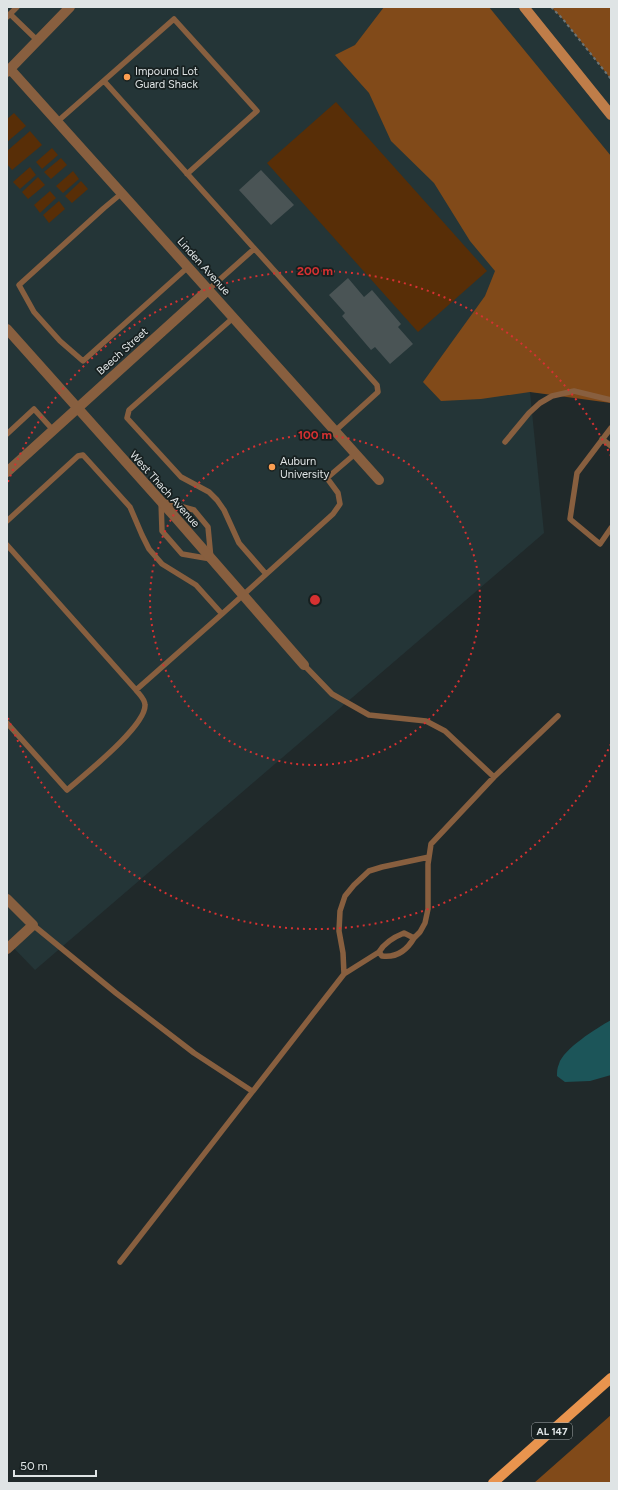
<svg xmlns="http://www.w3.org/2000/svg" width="618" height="1490" viewBox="0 0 618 1490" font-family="Figtree,sans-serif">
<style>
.built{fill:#243537}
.green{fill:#582e07}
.forest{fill:#814a19}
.water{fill:#1c5559}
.building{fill:#4a5455}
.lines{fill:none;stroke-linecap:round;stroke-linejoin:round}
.path{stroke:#6c7475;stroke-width:2;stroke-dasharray:3 3;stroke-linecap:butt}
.lane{stroke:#885f3f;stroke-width:5.5}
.street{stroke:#885f3f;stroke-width:10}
.secondary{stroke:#bf7d49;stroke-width:10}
.primary{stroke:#e9944e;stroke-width:10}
.ring{fill:none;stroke:#d63131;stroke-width:2;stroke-dasharray:2 4}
.poi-dot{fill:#fb9e51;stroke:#172020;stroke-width:1.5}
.labels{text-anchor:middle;stroke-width:3.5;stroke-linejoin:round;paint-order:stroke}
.shield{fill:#172020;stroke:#a3a9aa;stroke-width:1}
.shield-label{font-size:10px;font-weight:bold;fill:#dfe4e5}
.poi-label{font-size:11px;fill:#dfe4e5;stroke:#172020;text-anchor:start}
.street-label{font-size:11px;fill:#dfe4e5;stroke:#172020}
.centre{fill:#d63131;stroke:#172020;stroke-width:2}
.ring-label{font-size:12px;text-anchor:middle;font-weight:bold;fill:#d63131;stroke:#172020;stroke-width:3.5;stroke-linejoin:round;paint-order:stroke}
</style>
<rect width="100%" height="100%" fill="#20292a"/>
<path class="built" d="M 7,7 L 611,7 L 611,402 L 530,392 L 544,533 L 35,970 L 7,941 Z"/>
<path class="green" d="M 336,102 L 487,271 L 418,332 L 267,163 Z
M 14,113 L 26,126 L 7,142 L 7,119 Z
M 30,131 L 42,145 L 12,170 L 7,164 L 7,151 Z
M 52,148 L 58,155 L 42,169 L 36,162 Z
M 61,158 L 67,165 L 51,179 L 44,172 Z
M 30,167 L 36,175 L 20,189 L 13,182 Z
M 73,171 L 79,179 L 63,193 L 56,186 Z
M 38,177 L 45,185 L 28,199 L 22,192 Z
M 81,181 L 88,189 L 72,203 L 65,196 Z
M 50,191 L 56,198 L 40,213 L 34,205 Z
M 59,201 L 65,209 L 49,223 L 43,215 Z"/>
<path class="forest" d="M 384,7 L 489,7 L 611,156 L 611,403 L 530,392 L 481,399 L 441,401 L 423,382 L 485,296 L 495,271 L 470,241 L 434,183 L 391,141 L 369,93 L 335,55 L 355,45 Z
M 551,7 L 611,7 L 611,79 L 562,18 Z
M 611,1415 L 611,1483 L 534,1483 Z"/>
<path class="water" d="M 611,1020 L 611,1075 L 590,1081 L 565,1082 L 557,1076 C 557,1072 557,1068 559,1064 C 563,1049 597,1028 611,1020 Z"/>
<path class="building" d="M 261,170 L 294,205 L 271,225 L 239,190 Z
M 348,278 L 364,297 L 372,290 L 401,324 L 398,327 L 413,344 L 390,364 L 375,347 L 371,350 L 342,316 L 345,313 L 329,295 Z"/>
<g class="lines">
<path class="path" d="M 551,7 L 562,18 L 611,79"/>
<path class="lane" d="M 10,14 L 38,41
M 7,17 L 17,7
M 104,81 L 377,385 L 378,392 L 335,431
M 58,121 L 174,19 L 257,111 L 187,174
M 122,193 L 104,208 L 19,285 L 34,312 L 60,341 L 83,361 L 188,267
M 208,290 L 254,249
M 233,318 L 129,410 L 127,418 L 181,477 L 209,492 L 217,500 L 224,510 L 239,543 L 266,574
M 611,428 L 577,473 L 570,519 L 600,544 L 611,528
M 7,434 L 34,409 L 53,430
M 602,439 L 611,446
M 505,442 L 529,413 L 540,403 L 552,396 L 574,391 L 611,400
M 161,501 L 194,510 L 208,527 L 211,559 L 182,554 L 162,531 Z
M 7,521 L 78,456 L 83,455 L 130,507 L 142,535 L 149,549 L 162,564 L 196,585 L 222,614 L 333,514 L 340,504 L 338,493 L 327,478 L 355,454
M 7,545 L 136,690 C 139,694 145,699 145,705 C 146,726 84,775 67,790 L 7,723
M 304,665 L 332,694 L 369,715 L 426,721 L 445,731 L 494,777
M 136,690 L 222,614
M 33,925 L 116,993 L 194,1053 L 252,1091
M 414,938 L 420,932 L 425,923 L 428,909 L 428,864 L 431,844 L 494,777 L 558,716
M 344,974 L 343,953 L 339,931 L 340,911 L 345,896 L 354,885 L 369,871 L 382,867 L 429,857
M 120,1262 L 344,974 L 379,952 C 385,942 394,937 404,933 L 414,938 C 407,950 397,958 382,956 L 379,952"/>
<path class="street" d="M 10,69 L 379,480
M 7,72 L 70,7
M 7,329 L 175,517 L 304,665
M 7,472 L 208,290
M 7,899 L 33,925 L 7,949"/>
<path class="secondary" d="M 524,7 L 611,115"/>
<path class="primary" d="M 493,1483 L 611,1378"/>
</g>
<g class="ring">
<circle cx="315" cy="600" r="165"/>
<path d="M611 744A329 329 0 0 1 8 718M8 482A329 329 0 0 1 611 456"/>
</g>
<g class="poi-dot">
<circle cx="127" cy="77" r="4"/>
<circle cx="272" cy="467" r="4"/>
</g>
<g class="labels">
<rect class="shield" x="532" y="1423" width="40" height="16" rx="3"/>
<g class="shield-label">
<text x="552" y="1435">AL 147</text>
</g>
<g class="poi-label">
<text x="135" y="75">Impound Lot<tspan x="135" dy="13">Guard Shack</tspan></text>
<text x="280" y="465">Auburn<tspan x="280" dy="13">University</tspan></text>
</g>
<g class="street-label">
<text transform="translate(204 266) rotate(48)" y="4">Linden Avenue</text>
<text transform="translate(122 351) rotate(-42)" y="4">Beech Street</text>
<text transform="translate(165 489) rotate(48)" y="4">West Thach Avenue</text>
</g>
</g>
<circle cx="315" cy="600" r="6" class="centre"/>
<g class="ring-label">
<text x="315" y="275">200 m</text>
<text x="315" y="439">100 m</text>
</g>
<rect width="618" height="1490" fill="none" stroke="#dfe4e5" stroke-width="16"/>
<path d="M14 1470v6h82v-6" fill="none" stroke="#dfe4e5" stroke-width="2"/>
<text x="20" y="1470" font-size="12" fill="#dfe4e5" stroke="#172020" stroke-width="3" paint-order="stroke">50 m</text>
</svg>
